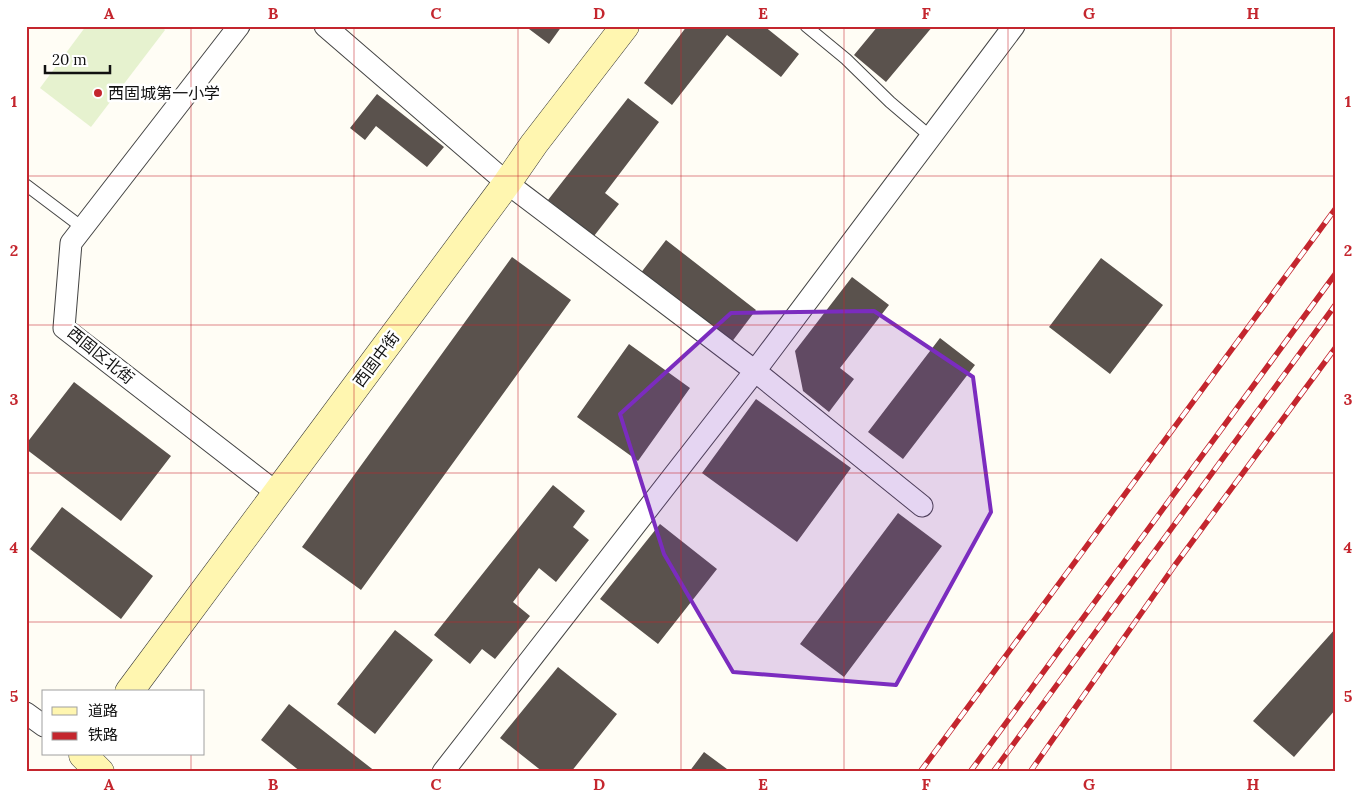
<svg xmlns="http://www.w3.org/2000/svg" width="1362" height="798" viewBox="0 0 1362 798" font-family="Lora,'Noto Sans SC',serif">
<style>
.pitch{fill:#e6f2cf}
.building{fill:#5a524d}
.lines{fill:none;stroke-linecap:round;stroke-linejoin:round}
.lane-casing{stroke:#444;stroke-width:13}
.street-casing{stroke:#444;stroke-width:23}
.secondary-casing{stroke:#333;stroke-width:29}
.lane{stroke:#fff;stroke-width:11}
.street{stroke:#fff;stroke-width:21}
.secondary{stroke:#fff6b0;stroke-width:28}
.rail-casing{stroke:#c4262e;stroke-width:5.5}
.rail{stroke:#fff;stroke-width:4;stroke-dasharray:11;stroke-linecap:butt}
.marked{fill:#7b2cbf;fill-opacity:0.2;stroke:#7b2cbf;stroke-width:4;stroke-linejoin:round}
.grid{fill:none;stroke:#c4262e;stroke-width:1;stroke-opacity:0.55}
.poi-dot{fill:#c4262e;stroke:#fff;stroke-width:2}
.labels{text-anchor:middle;stroke-width:5;stroke-linejoin:round;paint-order:stroke}
.poi-label{font-size:16px;fill:#111;stroke:#fff;text-anchor:start}
.street-label{font-size:16px;fill:#111;stroke:#fff}
.neatline{fill:none;stroke:#c4262e;stroke-width:2}
.grid-label{font-size:16px;text-anchor:middle;font-weight:bold;fill:#c4262e}
</style>
<rect width="100%" height="100%" fill="#fffdf5"/>
<path class="pitch" d="M 86,26 L 161,26 L 165,30 L 91,127 L 40,88 Z"/>
<path class="building" d="M 525,26 L 562,26 L 549,44 Z
M 687,26 L 764,26 L 799,54 L 781,77 L 727,35 L 672,105 L 644,83 Z
M 878,26 L 933,26 L 886,82 L 854,55 Z
M 377,94 L 444,147 L 427,167 L 376,126 L 365,140 L 350,128 Z
M 628,98 L 659,122 L 605,193 L 619,204 L 594,236 L 548,200 Z
M 666,240 L 756,310 L 731,343 L 640,274 Z
M 512,257 L 571,300 L 361,590 L 302,547 Z
M 1101,258 L 1163,305 L 1110,374 L 1049,327 Z
M 852,277 L 889,305 L 840,368 L 854,379 L 829,412 L 803,391 L 795,351 Z
M 940,338 L 975,365 L 903,459 L 868,432 Z
M 629,344 L 690,388 L 638,461 L 577,417 Z
M 74,382 L 171,456 L 121,521 L 26,449 L 26,444 Z
M 756,399 L 851,468 L 797,542 L 702,473 Z
M 553,485 L 585,511 L 573,527 L 589,540 L 556,582 L 539,568 L 513,602 L 530,616 L 495,659 L 482,649 L 470,664 L 434,635 Z
M 62,507 L 153,576 L 121,619 L 30,549 Z
M 898,513 L 942,546 L 844,677 L 800,644 Z
M 660,524 L 717,569 L 658,644 L 600,599 Z
M 1336,628 L 1336,709 L 1294,757 L 1253,721 Z
M 395,630 L 433,660 L 375,734 L 337,704 Z
M 558,667 L 617,714 L 571,772 L 543,772 L 500,738 Z
M 289,704 L 376,772 L 301,772 L 261,740 Z
M 704,752 L 731,772 L 689,772 Z"/>
<g class="lines">
<defs>
<path id="lane" d="M 806,26 L 846,59 L 890,102 L 931,137
M 26,185 L 83,228"/>
<path id="street" d="M 239,26 L 71,243 L 64,328 L 277,493
M 325,26 L 507,183 L 755,371 L 922,506
M 26,713 L 44,726
M 443,772 L 755,371 L 1014,26"/>
<path id="secondary" d="M 129,692 L 507,183 L 534,144 L 625,26
M 83,755 L 100,772"/>
</defs>
<use href="#lane" class="lane-casing"/>
<use href="#street" class="street-casing"/>
<use href="#secondary" class="secondary-casing"/>
<use href="#lane" class="lane"/>
<use href="#street" class="street"/>
<use href="#secondary" class="secondary"/>
<defs>
<path id="rail" d="M 920,772 L 1336,208
M 970,772 L 1336,273
M 993,772 L 1336,304
M 1030,772 L 1175,565 L 1336,347"/>
</defs>
<use href="#rail" class="rail-casing"/>
<use href="#rail" class="rail"/>
</g>
<path class="marked" d="M 874,311 L 973,377 L 991,512 L 896,685 L 733,672 L 664,554 L 620,414 L 731,313 Z"/>
<path class="grid" d="M 191,26 L 191,692M 354,26 L 354,772M 518,26 L 518,772M 681,26 L 681,772M 844,26 L 844,772M 1008,26 L 1008,772M 1171,26 L 1171,772M 26,176 L 1336,176M 26,325 L 1336,325M 26,473 L 1336,473M 26,622 L 1336,622M 191,754 L 191,772"/>
<circle class="poi-dot" cx="98" cy="93" r="5"/>
<g class="labels">
<g class="poi-label">
<text x="108" y="99">西固城第一小学</text>
</g>
<g class="street-label">
<text transform="translate(101 355) rotate(39)" y="6">西固区北街</text>
<text transform="translate(376 359) rotate(-53)" y="6">西固中街</text>
</g>
</g>
<rect width="1362" height="798" fill="none" stroke="#ffffff" stroke-width="55"/>
<rect x="42" y="690" width="162" height="65" fill="#ffffff" stroke="#a0a0a0"/>
<rect x="52" y="707" width="25" height="8" fill="#fff6b0" stroke="#a0a0a0"/>
<text x="88" y="716" font-size="15" fill="#111111">道路</text>
<rect x="52" y="732" width="25" height="8" fill="#c4262e" stroke="#a0a0a0"/>
<text x="88" y="740" font-size="15" fill="#111111">铁路</text>
<path d="M45 65v8h65v-8" fill="none" stroke="#111111" stroke-width="2.5"/>
<text x="52" y="65" font-size="15" fill="#111111" stroke="#ffffff" stroke-width="4" paint-order="stroke">20 m</text>
<rect x="28" y="28" width="1306" height="742" class="neatline"/>
<g class="grid-label">
<text x="109" y="19">A</text>
<text x="273" y="19">B</text>
<text x="436" y="19">C</text>
<text x="599" y="19">D</text>
<text x="763" y="19">E</text>
<text x="926" y="19">F</text>
<text x="1089" y="19">G</text>
<text x="1253" y="19">H</text>
<text x="14" y="107">1</text>
<text x="1348" y="107">1</text>
<text x="14" y="256">2</text>
<text x="1348" y="256">2</text>
<text x="14" y="405">3</text>
<text x="1348" y="405">3</text>
<text x="14" y="553">4</text>
<text x="1348" y="553">4</text>
<text x="14" y="702">5</text>
<text x="1348" y="702">5</text>
<text x="109" y="790">A</text>
<text x="273" y="790">B</text>
<text x="436" y="790">C</text>
<text x="599" y="790">D</text>
<text x="763" y="790">E</text>
<text x="926" y="790">F</text>
<text x="1089" y="790">G</text>
<text x="1253" y="790">H</text>
</g>
</svg>
